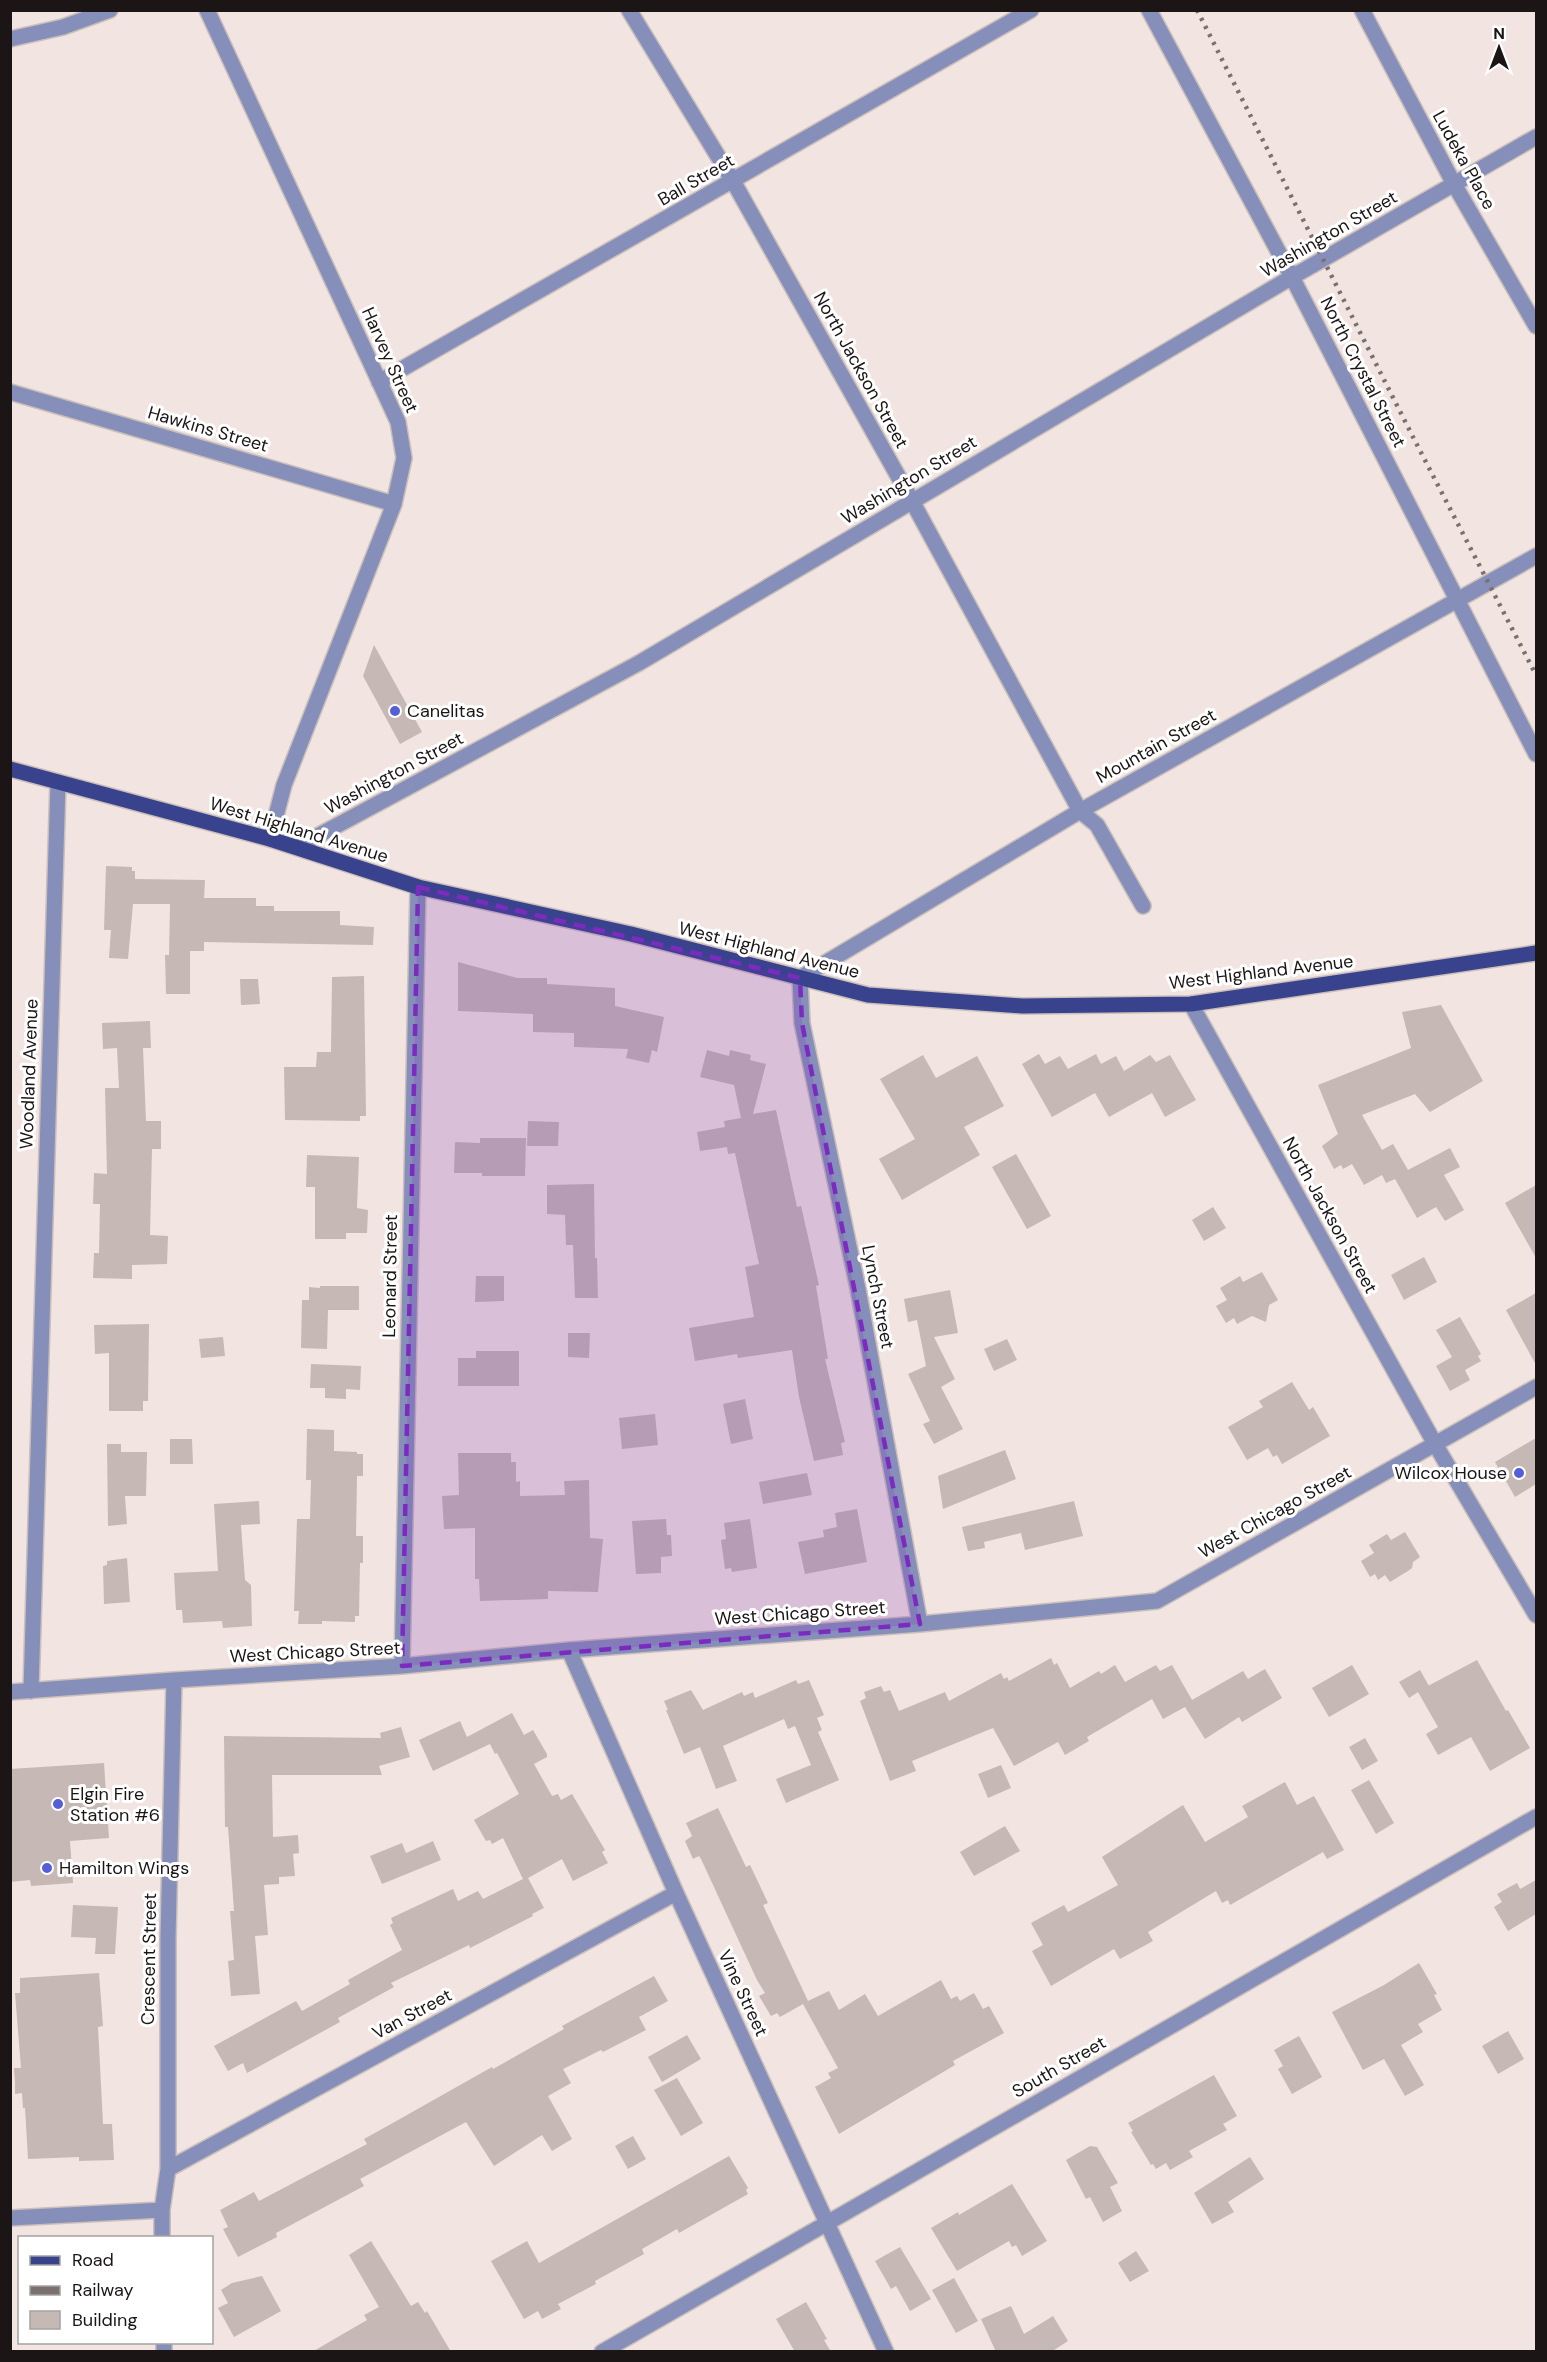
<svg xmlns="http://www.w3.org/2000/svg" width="1547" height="2362" viewBox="0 0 1547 2362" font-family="'DM Sans',sans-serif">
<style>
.building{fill:#c6b8b4}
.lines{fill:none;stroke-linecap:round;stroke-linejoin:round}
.minor-casing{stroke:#cbbfbb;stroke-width:18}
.major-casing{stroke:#cbbfbb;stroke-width:18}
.minor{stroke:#858fba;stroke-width:15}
.major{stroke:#39438d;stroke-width:15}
.rail{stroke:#7a716f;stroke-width:4.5;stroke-dasharray:3 6;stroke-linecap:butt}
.marked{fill:#7b2cbf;fill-opacity:0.2;stroke:#7b2cbf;stroke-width:4.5;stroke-dasharray:12 8;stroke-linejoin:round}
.poi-dot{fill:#545fd6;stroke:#fff;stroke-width:2}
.labels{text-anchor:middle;stroke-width:6;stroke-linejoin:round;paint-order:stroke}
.street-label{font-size:18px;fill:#1b1615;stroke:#fff}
.poi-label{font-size:18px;fill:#1b1615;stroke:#fff;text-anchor:start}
</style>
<rect width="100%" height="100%" fill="#f2e4e0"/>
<path class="building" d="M 374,645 L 422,732 L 400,744 L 363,676 Z
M 106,866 L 132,867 L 132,871 L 135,871 L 135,879 L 205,880 L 204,898 L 256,898 L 256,906 L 274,906 L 274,911 L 340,911 L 340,925 L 374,927 L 373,945 L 204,942 L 204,951 L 190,951 L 190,994 L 166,994 L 165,955 L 169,955 L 170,904 L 133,904 L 128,959 L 109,958 L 111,930 L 104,930 Z
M 458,962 L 517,978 L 547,978 L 547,984 L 615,988 L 615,1006 L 664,1017 L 657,1052 L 652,1050 L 649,1063 L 626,1058 L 628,1049 L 574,1047 L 574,1033 L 533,1032 L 533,1014 L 458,1011 Z
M 364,976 L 366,1116 L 360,1116 L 360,1121 L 285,1120 L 284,1067 L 316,1067 L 317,1052 L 331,1052 L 332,977 Z
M 240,979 L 258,979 L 260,1004 L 241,1005 Z
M 1441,1005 L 1483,1081 L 1430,1112 L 1415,1094 L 1362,1115 L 1382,1150 L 1393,1144 L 1408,1170 L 1450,1148 L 1460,1167 L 1444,1175 L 1464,1210 L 1445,1221 L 1436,1207 L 1417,1218 L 1395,1179 L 1386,1183 L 1382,1175 L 1364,1185 L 1352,1164 L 1343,1169 L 1341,1165 L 1334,1169 L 1322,1146 L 1338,1134 L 1318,1085 L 1411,1048 L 1402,1012 Z
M 150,1021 L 151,1048 L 143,1048 L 146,1121 L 161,1121 L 161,1149 L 152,1149 L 150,1235 L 168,1236 L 167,1264 L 132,1265 L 132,1279 L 93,1278 L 94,1253 L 99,1253 L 100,1204 L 93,1204 L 94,1173 L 107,1174 L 105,1088 L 119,1088 L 117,1048 L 103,1049 L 102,1023 Z
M 707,1050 L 729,1056 L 730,1050 L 751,1055 L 750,1060 L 766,1064 L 753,1114 L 776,1110 L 797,1207 L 801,1206 L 819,1285 L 816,1286 L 828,1359 L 825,1359 L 845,1442 L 841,1443 L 843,1455 L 814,1461 L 799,1397 L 792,1350 L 738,1358 L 737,1354 L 695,1361 L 689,1328 L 754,1317 L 745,1267 L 759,1264 L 735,1153 L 728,1154 L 727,1147 L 700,1151 L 697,1132 L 725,1127 L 724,1121 L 741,1118 L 734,1085 L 700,1077 Z
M 1039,1054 L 1045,1064 L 1060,1056 L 1068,1069 L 1096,1054 L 1101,1064 L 1116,1056 L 1124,1071 L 1150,1055 L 1156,1062 L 1170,1055 L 1196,1100 L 1165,1117 L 1152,1093 L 1109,1117 L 1095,1093 L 1052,1117 L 1022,1064 Z
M 923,1055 L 936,1078 L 977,1056 L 1004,1106 L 964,1127 L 980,1155 L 902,1200 L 879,1159 L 915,1139 L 880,1079 Z
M 528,1121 L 559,1122 L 558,1146 L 527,1146 Z
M 480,1138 L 526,1138 L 525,1176 L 482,1176 L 482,1173 L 454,1173 L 455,1142 L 480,1143 Z
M 1016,1154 L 1051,1216 L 1027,1229 L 992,1167 Z
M 307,1155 L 359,1157 L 357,1208 L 368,1210 L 367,1233 L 346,1233 L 346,1239 L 315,1239 L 315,1187 L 306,1187 Z
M 594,1184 L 595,1258 L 597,1258 L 598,1298 L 575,1298 L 573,1245 L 566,1245 L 565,1215 L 547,1214 L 547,1185 Z
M 1536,1185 L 1536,1258 L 1505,1203 Z
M 1213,1207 L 1226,1228 L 1204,1241 L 1192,1220 Z
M 1424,1257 L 1437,1282 L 1404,1300 L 1391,1275 Z
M 1262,1272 L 1278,1300 L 1269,1305 L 1266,1322 L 1252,1316 L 1237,1324 L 1234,1318 L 1226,1323 L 1216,1306 L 1227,1300 L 1220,1288 L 1240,1276 L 1243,1282 Z
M 476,1276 L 504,1276 L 504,1301 L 475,1302 Z
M 320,1286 L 359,1286 L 359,1310 L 328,1310 L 327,1349 L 301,1348 L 302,1300 L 309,1300 L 309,1287 L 320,1288 Z
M 950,1290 L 958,1333 L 934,1337 L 955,1379 L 941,1387 L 963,1429 L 934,1444 L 923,1424 L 930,1421 L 908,1374 L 926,1366 L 917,1320 L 908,1322 L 904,1299 Z
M 1536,1293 L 1536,1365 L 1506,1310 Z
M 1460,1317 L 1481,1354 L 1478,1356 L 1481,1361 L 1465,1370 L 1470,1380 L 1450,1391 L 1436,1366 L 1452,1357 L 1436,1330 Z
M 149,1324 L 148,1401 L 143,1401 L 143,1411 L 109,1411 L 109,1353 L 95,1354 L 94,1325 Z
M 568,1333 L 590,1333 L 589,1358 L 568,1357 Z
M 223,1337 L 225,1356 L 201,1358 L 199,1339 Z
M 1007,1339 L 1017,1360 L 994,1371 L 984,1349 Z
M 476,1351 L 519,1351 L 519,1386 L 458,1386 L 458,1358 L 476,1358 Z
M 311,1364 L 361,1366 L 360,1390 L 346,1389 L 346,1399 L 325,1398 L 325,1388 L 310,1388 Z
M 1292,1382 L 1309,1410 L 1313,1407 L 1330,1436 L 1282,1464 L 1277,1455 L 1273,1457 L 1268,1448 L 1247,1460 L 1228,1427 L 1263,1407 L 1259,1401 Z
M 745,1399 L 753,1439 L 731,1444 L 723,1404 Z
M 655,1414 L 658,1445 L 622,1449 L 619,1418 Z
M 307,1429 L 334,1430 L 334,1451 L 357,1452 L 357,1454 L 363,1454 L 363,1476 L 357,1476 L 356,1536 L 363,1536 L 363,1563 L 360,1563 L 359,1616 L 355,1616 L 355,1622 L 322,1621 L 322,1624 L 298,1624 L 299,1611 L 294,1611 L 297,1519 L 310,1519 L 311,1480 L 306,1480 Z
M 1536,1438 L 1536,1484 L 1515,1497 L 1495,1462 Z
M 170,1439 L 192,1439 L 193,1464 L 170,1464 Z
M 107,1444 L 121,1444 L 121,1452 L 147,1452 L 146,1496 L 125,1496 L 127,1524 L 108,1526 Z
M 1005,1450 L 1016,1479 L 943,1509 L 938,1476 Z
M 458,1453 L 511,1453 L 511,1462 L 516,1462 L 516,1482 L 520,1481 L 520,1496 L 565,1495 L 564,1481 L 589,1480 L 590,1538 L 603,1539 L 598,1592 L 548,1591 L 548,1599 L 480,1601 L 479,1579 L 475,1579 L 475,1528 L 444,1529 L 442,1496 L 459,1495 Z
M 807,1473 L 812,1495 L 763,1504 L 759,1482 Z
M 259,1501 L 260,1524 L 241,1525 L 245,1580 L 251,1585 L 252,1626 L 223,1628 L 222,1621 L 183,1623 L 182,1610 L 176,1610 L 174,1573 L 218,1571 L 214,1504 Z
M 1074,1501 L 1083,1536 L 1025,1550 L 1021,1533 L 984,1542 L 985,1548 L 968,1551 L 962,1527 Z
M 857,1509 L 867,1562 L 805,1574 L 798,1542 L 824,1537 L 823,1530 L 837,1527 L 835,1513 Z
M 666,1519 L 667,1535 L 671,1535 L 672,1556 L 661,1557 L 661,1573 L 636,1574 L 632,1521 Z
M 750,1519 L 757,1568 L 732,1572 L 731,1568 L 725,1569 L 721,1540 L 726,1539 L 724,1523 Z
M 1405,1532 L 1420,1557 L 1413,1562 L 1412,1568 L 1408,1571 L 1390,1582 L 1385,1575 L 1378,1580 L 1375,1574 L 1370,1577 L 1361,1561 L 1374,1553 L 1369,1545 L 1387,1534 L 1391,1540 Z
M 127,1558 L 130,1602 L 104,1604 L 103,1566 L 107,1565 L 107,1561 Z
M 1051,1658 L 1054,1665 L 1057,1663 L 1070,1688 L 1099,1671 L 1101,1674 L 1115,1665 L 1125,1682 L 1156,1665 L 1160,1671 L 1172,1665 L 1192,1700 L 1243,1671 L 1248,1679 L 1265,1669 L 1282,1698 L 1242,1722 L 1239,1717 L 1205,1739 L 1185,1707 L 1163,1719 L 1152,1699 L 1087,1737 L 1089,1741 L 1065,1755 L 1058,1742 L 1014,1766 L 993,1728 L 912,1761 L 916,1771 L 890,1781 L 860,1701 L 866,1698 L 864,1692 L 881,1686 L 884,1692 L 890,1690 L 899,1711 L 945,1692 L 949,1701 L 1001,1673 L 1004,1679 L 1007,1677 L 1009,1681 Z
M 1477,1660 L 1506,1711 L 1508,1710 L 1530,1748 L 1490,1771 L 1471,1737 L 1438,1755 L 1426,1734 L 1438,1727 L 1418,1692 L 1409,1698 L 1399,1682 L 1420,1670 L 1429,1686 L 1426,1687 Z
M 1352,1665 L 1369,1694 L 1329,1717 L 1312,1688 Z
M 796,1680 L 798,1684 L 809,1680 L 824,1715 L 817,1718 L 822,1730 L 818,1732 L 839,1780 L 786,1803 L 776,1779 L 811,1765 L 795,1726 L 788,1729 L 784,1719 L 723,1746 L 737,1781 L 716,1789 L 700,1747 L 684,1754 L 666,1710 L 668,1710 L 664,1701 L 691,1690 L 703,1710 L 742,1692 L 744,1696 L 753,1692 L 755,1698 Z
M 512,1713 L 524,1735 L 533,1730 L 547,1754 L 547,1757 L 534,1764 L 552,1796 L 558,1794 L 561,1800 L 572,1794 L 605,1850 L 602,1852 L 608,1863 L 573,1881 L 562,1859 L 528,1878 L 544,1908 L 532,1914 L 533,1916 L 470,1948 L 469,1945 L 391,1983 L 394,1987 L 338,2018 L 340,2022 L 247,2073 L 243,2063 L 228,2071 L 214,2046 L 296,2001 L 302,2011 L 350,1984 L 348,1980 L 402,1950 L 390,1925 L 393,1923 L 391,1918 L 453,1889 L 458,1901 L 478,1891 L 483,1899 L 523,1879 L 503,1838 L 492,1844 L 490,1840 L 486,1841 L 474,1820 L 519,1794 L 497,1753 L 495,1754 L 490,1744 L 433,1771 L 419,1740 L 460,1721 L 467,1737 Z
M 401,1727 L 410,1757 L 379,1766 L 382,1775 L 272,1775 L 273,1837 L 298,1835 L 299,1853 L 293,1854 L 295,1876 L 279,1877 L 279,1884 L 264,1885 L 268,1935 L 255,1936 L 260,1994 L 231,1996 L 228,1961 L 234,1960 L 230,1911 L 234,1911 L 228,1827 L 225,1827 L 224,1736 L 381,1738 L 380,1733 Z
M 1365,1738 L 1378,1761 L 1362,1770 L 1349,1747 Z
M 104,1763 L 109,1838 L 70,1841 L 73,1883 L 31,1886 L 30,1880 L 10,1882 L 10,1769 Z
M 1001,1765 L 1011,1788 L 988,1798 L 978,1774 Z
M 1369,1780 L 1394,1823 L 1376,1834 L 1351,1790 Z
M 1285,1782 L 1297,1805 L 1314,1796 L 1344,1850 L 1327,1859 L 1323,1852 L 1230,1905 L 1228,1900 L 1222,1903 L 1216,1891 L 1148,1932 L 1153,1941 L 1120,1959 L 1114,1949 L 1051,1986 L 1032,1951 L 1043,1945 L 1031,1923 L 1064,1905 L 1068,1912 L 1118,1885 L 1102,1857 L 1183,1805 L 1205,1842 L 1248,1817 L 1242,1806 Z
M 718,1808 L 746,1867 L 750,1865 L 768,1903 L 763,1905 L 808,2001 L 829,1991 L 839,2010 L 865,1994 L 878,2016 L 941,1980 L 951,1999 L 957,1996 L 960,2001 L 974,1993 L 983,2009 L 989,2006 L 1004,2033 L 953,2061 L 955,2065 L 839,2134 L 815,2087 L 831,2078 L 828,2073 L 838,2068 L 803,2004 L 780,2017 L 777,2013 L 771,2016 L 759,1996 L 765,1993 L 757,1980 L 701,1859 L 699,1856 L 693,1859 L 685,1841 L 692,1836 L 686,1823 Z
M 1005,1826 L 1020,1851 L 974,1876 L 960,1852 Z
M 433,1841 L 441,1860 L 382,1884 L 370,1856 L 402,1843 L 406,1853 Z
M 1536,1880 L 1536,1914 L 1508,1931 L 1494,1907 L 1502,1902 L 1497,1894 L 1517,1883 L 1520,1889 Z
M 73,1905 L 118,1907 L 115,1954 L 95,1954 L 96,1938 L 71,1937 Z
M 1419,1963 L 1437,1994 L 1434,1995 L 1442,2010 L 1418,2024 L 1423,2032 L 1401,2045 L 1424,2085 L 1405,2096 L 1384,2059 L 1363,2070 L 1332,2012 L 1384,1985 Z
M 99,1973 L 103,2026 L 98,2027 L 103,2124 L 112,2124 L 114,2160 L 79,2161 L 79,2157 L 28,2159 L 25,2108 L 23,2108 L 22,2093 L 15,2094 L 15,2082 L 14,2068 L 21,2068 L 15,1993 L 20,1993 L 20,1978 Z
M 654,1976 L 668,2001 L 639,2017 L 646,2030 L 603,2052 L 601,2050 L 563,2069 L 571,2083 L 548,2096 L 572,2139 L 552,2151 L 542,2135 L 494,2166 L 466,2122 L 360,2179 L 364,2186 L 276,2233 L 277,2237 L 238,2257 L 223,2229 L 228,2227 L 220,2210 L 254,2192 L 259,2201 L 367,2144 L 364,2139 L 391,2124 L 492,2067 L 493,2069 L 564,2029 L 562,2026 Z
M 1508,2031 L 1524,2059 L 1498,2074 L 1482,2046 Z
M 687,2035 L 701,2059 L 662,2082 L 648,2057 Z
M 1299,2036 L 1322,2077 L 1292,2094 L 1278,2069 L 1283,2066 L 1274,2050 Z
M 1214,2075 L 1237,2116 L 1223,2124 L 1227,2130 L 1189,2151 L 1193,2157 L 1170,2170 L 1166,2163 L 1156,2169 L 1153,2164 L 1151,2165 L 1131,2132 L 1133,2131 L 1128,2123 Z
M 677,2078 L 703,2123 L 681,2136 L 654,2090 Z
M 633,2136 L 646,2159 L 628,2169 L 615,2146 Z
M 1090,2146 L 1097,2147 L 1118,2183 L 1110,2187 L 1122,2211 L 1103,2222 L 1090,2197 L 1086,2199 L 1066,2160 Z
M 729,2156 L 748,2188 L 746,2190 L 748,2194 L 679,2233 L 677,2229 L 642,2249 L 644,2254 L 595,2281 L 596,2284 L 558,2304 L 561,2309 L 542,2319 L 538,2311 L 524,2319 L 491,2261 L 527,2241 L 539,2263 Z
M 1250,2157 L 1264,2179 L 1228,2202 L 1234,2212 L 1212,2224 L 1194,2193 Z
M 1012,2184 L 1047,2241 L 1022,2256 L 1016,2245 L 1012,2247 L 1009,2241 L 957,2271 L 931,2228 L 958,2212 L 959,2215 Z
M 371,2241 L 411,2306 L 418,2302 L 425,2313 L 427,2311 L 451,2352 L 312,2352 L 367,2320 L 364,2315 L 379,2307 L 349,2255 Z
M 900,2247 L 931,2299 L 910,2311 L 896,2286 L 891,2289 L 875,2261 Z
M 1136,2251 L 1149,2271 L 1130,2282 L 1118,2263 Z
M 262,2276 L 281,2311 L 234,2337 L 218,2308 L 228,2303 L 221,2290 L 232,2283 Z
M 954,2278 L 978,2321 L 956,2333 L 932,2290 Z
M 806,2302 L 827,2339 L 824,2340 L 831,2352 L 795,2352 L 776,2319 Z
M 1011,2306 L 1024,2334 L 1053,2316 L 1068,2341 L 1051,2352 L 996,2352 L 981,2319 Z"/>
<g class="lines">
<defs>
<path id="minor" d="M 207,10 L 398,422 L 404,458 L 394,504 L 284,785 L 270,839
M 629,10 L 733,181 L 912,501 L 1080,811 L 1097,825 L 1143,906
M 1149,10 L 1292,277 L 1536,754
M 1362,10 L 1454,184 L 1536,326
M 10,39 L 63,27 L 110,10
M 379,382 L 1031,10
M 10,392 L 394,504
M 297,847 L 639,663 L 1292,277 L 1536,137
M 1191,1004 L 1435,1444 L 1536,1615
M 920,1624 L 858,1289 L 802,1023 L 800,978 L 1080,811 L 1536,556
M 569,1650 L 676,1893 L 886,2352
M 402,1666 L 418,887
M 31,1691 L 58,782
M 10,1692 L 174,1680 L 402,1666 L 569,1650 L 920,1624 L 1157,1601 L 1536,1387
M 168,2169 L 676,1893
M 10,2218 L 162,2210
M 162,2238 L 162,2210 L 168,2169 L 168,1938 L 174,1680
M 164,2342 L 164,2352
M 602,2352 L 1536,1817"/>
<path id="major" d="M 10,769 L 270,839 L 418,887 L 631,934 L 868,995 L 1022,1006 L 1191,1004 L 1536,953"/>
</defs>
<use href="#minor" class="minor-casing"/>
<use href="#major" class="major-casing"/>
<use href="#minor" class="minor"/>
<use href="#major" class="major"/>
<path class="rail" d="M 1197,10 L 1414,439 L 1536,675"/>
</g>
<path class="marked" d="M 418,887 L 800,978 L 802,1023 L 920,1624 L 402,1666 Z"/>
<g class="poi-dot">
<circle cx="395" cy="711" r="6"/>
<circle cx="1519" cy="1473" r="6"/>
<circle cx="58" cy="1804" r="6"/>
<circle cx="47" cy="1868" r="6"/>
</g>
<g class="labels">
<g class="street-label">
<text transform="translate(1464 160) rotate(61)" y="6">Ludeka Place</text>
<text transform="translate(696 180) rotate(-30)" y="6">Ball Street</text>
<text transform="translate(1329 234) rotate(-30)" y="6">Washington Street</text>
<text transform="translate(390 360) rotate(66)" y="6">Harvey Street</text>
<text transform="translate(861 370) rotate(61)" y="6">North Jackson Street</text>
<text transform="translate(1363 372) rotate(63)" y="6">North Crystal Street</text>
<text transform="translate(208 429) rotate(16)" y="6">Hawkins Street</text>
<text transform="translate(909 480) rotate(-31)" y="6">Washington Street</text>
<text transform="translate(1156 746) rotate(-29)" y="6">Mountain Street</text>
<text transform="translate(394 773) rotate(-28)" y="6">Washington Street</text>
<text transform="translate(299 830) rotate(17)" y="6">West Highland Avenue</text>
<text transform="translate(769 950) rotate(14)" y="6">West Highland Avenue</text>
<text transform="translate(1261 972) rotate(-7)" y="6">West Highland Avenue</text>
<text transform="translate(29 1074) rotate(-88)" y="6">Woodland Avenue</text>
<text transform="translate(1330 1215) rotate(61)" y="6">North Jackson Street</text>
<text transform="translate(390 1276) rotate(-89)" y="6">Leonard Street</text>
<text transform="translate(878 1297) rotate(79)" y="6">Lynch Street</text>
<text transform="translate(1275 1512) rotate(-29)" y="6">West Chicago Street</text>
<text transform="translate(800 1613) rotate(-4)" y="6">West Chicago Street</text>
<text transform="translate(315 1652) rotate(-3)" y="6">West Chicago Street</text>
<text transform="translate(149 1959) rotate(-89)" y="6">Crescent Street</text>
<text transform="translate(743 1993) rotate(65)" y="6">Vine Street</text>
<text transform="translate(412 2014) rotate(-28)" y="6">Van Street</text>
<text transform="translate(1059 2067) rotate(-30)" y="6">South Street</text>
</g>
<g class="poi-label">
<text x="407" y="717">Canelitas</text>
<text x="1507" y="1479" text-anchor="end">Wilcox House</text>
<text x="70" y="1800">Elgin Fire<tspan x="70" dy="21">Station #6</tspan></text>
<text x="59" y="1874">Hamilton Wings</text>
</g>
</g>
<rect width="1547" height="2362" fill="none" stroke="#1b1615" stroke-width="24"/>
<rect x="18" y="2236" width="195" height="108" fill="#ffffff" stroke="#a4a2a1" stroke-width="1.5"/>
<rect x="30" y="2256" width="30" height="9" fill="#39438d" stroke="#a4a2a1" stroke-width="1.5"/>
<text x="72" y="2266" font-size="18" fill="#1b1615">Road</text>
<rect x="30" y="2286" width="30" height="9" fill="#7a716f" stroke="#a4a2a1" stroke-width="1.5"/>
<text x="72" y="2296" font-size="18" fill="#1b1615">Railway</text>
<rect x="30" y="2311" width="30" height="18" fill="#c6b8b4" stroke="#a4a2a1" stroke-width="1.5"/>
<text x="72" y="2326" font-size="18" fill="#1b1615">Building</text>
<g transform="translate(1499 48)" stroke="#ffffff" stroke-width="4.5" paint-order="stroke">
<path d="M0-4.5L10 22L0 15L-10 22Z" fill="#1b1615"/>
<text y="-9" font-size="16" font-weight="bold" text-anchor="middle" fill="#1b1615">N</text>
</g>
</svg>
